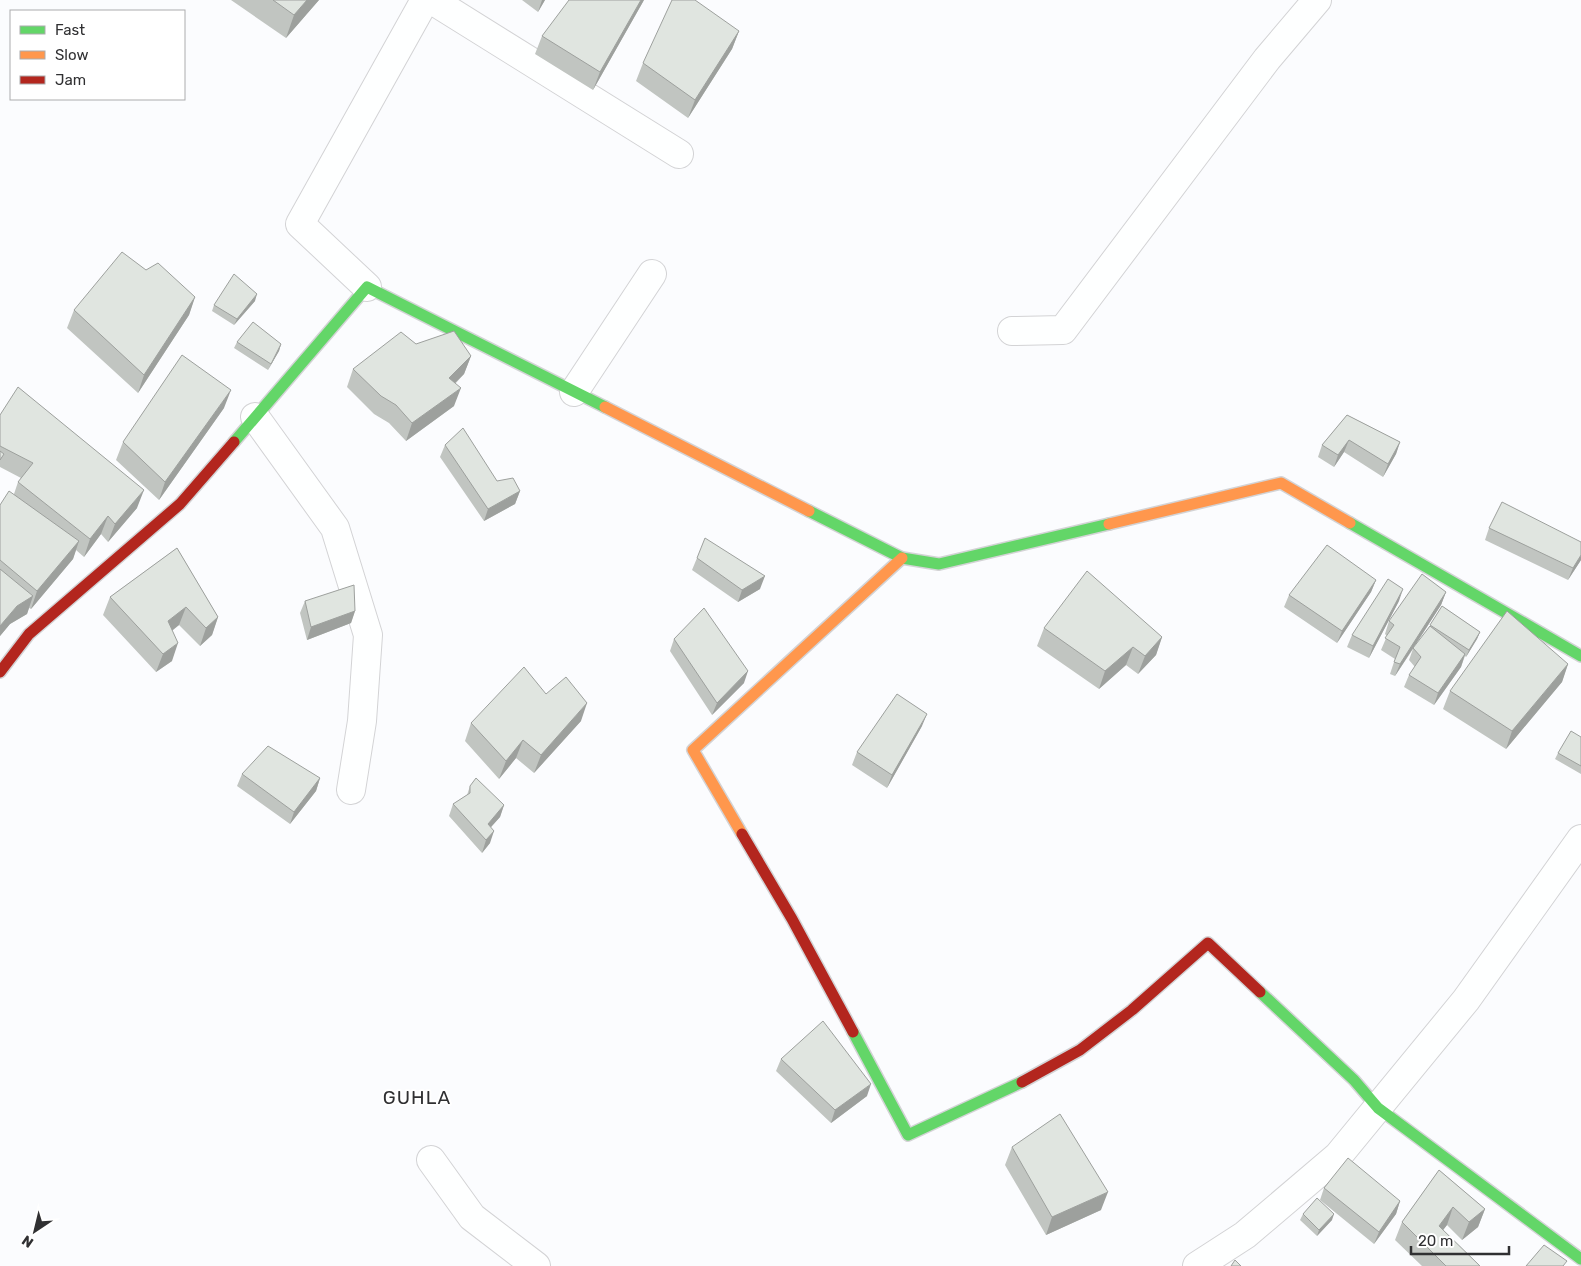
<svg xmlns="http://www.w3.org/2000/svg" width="1581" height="1266" viewBox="0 0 1581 1266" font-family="Rubik,sans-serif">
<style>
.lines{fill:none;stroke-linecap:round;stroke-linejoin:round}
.street-casing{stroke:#d3d3d5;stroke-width:30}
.fast-casing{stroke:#d3d3d5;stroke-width:14}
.slow-casing{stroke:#d3d3d5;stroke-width:14}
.jam-casing{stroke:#d3d3d5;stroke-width:14}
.street{stroke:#feffff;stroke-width:28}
.fast{stroke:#63d668;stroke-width:11}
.slow{stroke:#ff974d;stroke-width:11}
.jam{stroke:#b3261e;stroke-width:11}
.wall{fill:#c1c5c1}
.shaded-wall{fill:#9da09d}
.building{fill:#e0e5e0;stroke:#9da09d}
.labels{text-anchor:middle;stroke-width:4;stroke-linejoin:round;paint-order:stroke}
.quarter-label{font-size:19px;letter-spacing:1px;fill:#303032;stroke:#fff}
</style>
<rect width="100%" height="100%" fill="#fbfcfe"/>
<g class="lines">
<defs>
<path id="street" d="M 432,0 L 679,154
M 367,287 L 300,224 L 425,0
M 1012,331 L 1063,330 L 1267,59 L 1317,0
M 574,392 L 652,274
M 255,417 L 335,528 L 368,635 L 362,721 L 351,790
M 431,1160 L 472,1217 L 536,1266
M 1197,1266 L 1245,1235 L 1338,1156 L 1466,1000 L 1581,839"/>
<path id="fast" d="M 234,442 L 367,287 L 605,407
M 809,511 L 902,558 L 939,564 L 1109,524
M 1350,523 L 1581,656
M 1260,992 L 1354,1080 L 1378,1108 L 1581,1259
M 853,1032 L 908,1135 L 1022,1082"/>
<path id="slow" d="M 605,407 L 809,511
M 1109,524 L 1281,483 L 1350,523
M 742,834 L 693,750 L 902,558"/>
<path id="jam" d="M 0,672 L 29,634 L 180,504 L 234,442
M 742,834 L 792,919 L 853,1032
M 1022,1082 L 1080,1050 L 1132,1010 L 1208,943 L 1260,992"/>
</defs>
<use href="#street" class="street-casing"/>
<use href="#fast" class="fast-casing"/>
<use href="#slow" class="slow-casing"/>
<use href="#jam" class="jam-casing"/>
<use href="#street" class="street"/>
<use href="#fast" class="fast"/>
<use href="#slow" class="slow"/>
<use href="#jam" class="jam"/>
</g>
<path class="wall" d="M 231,0 L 319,0 L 286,38 Z
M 522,0 L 545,0 L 538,12 Z
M 644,0 L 593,90 L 535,54 L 542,36 Z
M 739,31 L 732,49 L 688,118 L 636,81 L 643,63 Z
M 146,270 L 195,297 L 189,315 L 138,393 L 67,328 L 74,310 Z
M 255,301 L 234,325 L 212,311 L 214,305 Z
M 237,342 L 281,344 L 279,351 L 268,370 L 234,348 Z
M 416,344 L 471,356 L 464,374 L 455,384 L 454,406 L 406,441 L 389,423 L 374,414 L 347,387 L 353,369 Z
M 224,408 L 159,500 L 116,460 L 123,442 Z
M 0,415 L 137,508 L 108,542 L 101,534 L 84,557 L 76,550 L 73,559 L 31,609 L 29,608 L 27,614 L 10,624 L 0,636 L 0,505 L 14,494 L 18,482 L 21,478 L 0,467 Z
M 1347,415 L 1400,442 L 1396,454 L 1383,477 L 1344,452 L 1334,467 L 1318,457 L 1322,445 Z
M 445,445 L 497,481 L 520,491 L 515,504 L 484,521 L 440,457 Z
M 1489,528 L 1581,560 L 1568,580 L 1485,540 Z
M 177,548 L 218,617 L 212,635 L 200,646 L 179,625 L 172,631 L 172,661 L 156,672 L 103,615 L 110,597 Z
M 697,558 L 760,589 L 738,602 L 692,570 Z
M 1376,580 L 1371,592 L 1337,643 L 1284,607 L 1289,595 Z
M 1446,592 L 1441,605 L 1415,646 L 1430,626 L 1442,606 L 1480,632 L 1477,639 L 1466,657 L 1465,656 L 1461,667 L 1434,705 L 1404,687 L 1409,675 L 1415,667 L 1409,660 L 1413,649 L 1395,676 L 1390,674 L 1395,659 L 1381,650 L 1387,636 L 1385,634 L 1389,621 Z
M 305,601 L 355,611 L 351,623 L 307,640 L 300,613 Z
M 1399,601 L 1369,658 L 1347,647 L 1352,635 Z
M 1044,628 L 1162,637 L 1156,655 L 1138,674 L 1126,665 L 1099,689 L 1037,646 Z
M 674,639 L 744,683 L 712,715 L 670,651 Z
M 1568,664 L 1562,682 L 1506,749 L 1443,709 L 1450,691 Z
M 546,694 L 581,721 L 534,773 L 516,758 L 499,779 L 465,741 L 471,723 Z
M 922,726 L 887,788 L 852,765 L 857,752 Z
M 1581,737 L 1581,774 L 1555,759 L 1558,753 Z
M 242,774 L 320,778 L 316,791 L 290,824 L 237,786 Z
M 470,786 L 504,805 L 500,817 L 491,827 L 490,843 L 482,853 L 449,816 L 453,804 L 467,795 Z
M 781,1059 L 867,1096 L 831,1123 L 776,1071 Z
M 1012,1147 L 1101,1210 L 1046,1235 L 1005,1165 Z
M 1439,1170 L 1485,1209 L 1478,1227 L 1462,1240 L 1447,1225 L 1443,1230 L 1480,1266 L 1422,1266 L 1395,1240 L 1402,1222 Z
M 1324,1188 L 1400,1201 L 1396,1214 L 1374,1244 L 1320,1200 Z
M 1303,1214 L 1332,1220 L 1317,1236 L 1300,1220 Z"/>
<path class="shaded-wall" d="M 307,0 L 319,0 L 286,38 L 294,15 Z
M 542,0 L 545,0 L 538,12 Z
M 641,0 L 644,0 L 593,90 L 600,72 Z
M 739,31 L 732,49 L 688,118 L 695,100 Z
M 257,294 L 255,301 L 234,325 L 237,319 Z
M 195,297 L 189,315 L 138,393 L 144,375 Z
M 281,344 L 279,351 L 268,370 Z
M 471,356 L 464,374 L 442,396 L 449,378 Z
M 461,388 L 454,406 L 406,441 L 412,423 Z
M 231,390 L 224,408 L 159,500 L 165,482 Z
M 1349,440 L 1344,452 L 1334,467 L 1338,455 Z
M 1400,442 L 1396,454 L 1383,477 L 1388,464 Z
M 144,490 L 137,508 L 108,542 L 115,524 Z
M 520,491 L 515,504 L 484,521 L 488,509 Z
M 108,516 L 101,534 L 84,557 L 90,539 Z
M 79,541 L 73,559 L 31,609 L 37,591 Z
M 1581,555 L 1581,560 L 1568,580 L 1573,568 Z
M 765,576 L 760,589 L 738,602 L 742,590 Z
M 1376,580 L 1371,592 L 1337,643 L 1342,631 Z
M 1403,589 L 1399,601 L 1369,658 L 1373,646 Z
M 1446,592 L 1441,605 L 1395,676 L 1400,664 Z
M 33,596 L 27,614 L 10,624 L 0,636 L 0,626 L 17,606 Z
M 186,607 L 179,625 L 161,639 L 168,621 Z
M 355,611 L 351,623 L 307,640 L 311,627 Z
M 218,617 L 212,635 L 200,646 L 206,628 Z
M 1480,632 L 1477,639 L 1466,657 L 1469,650 Z
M 1162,637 L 1156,655 L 1138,674 L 1145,656 Z
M 178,643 L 172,661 L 156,672 L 163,654 Z
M 1133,647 L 1126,665 L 1099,689 L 1105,671 Z
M 1465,654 L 1461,667 L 1434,705 L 1438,693 Z
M 1568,664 L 1562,682 L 1506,749 L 1512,731 Z
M 748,671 L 744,683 L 712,715 L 717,703 Z
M 587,703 L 581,721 L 534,773 L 541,755 Z
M 927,714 L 922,726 L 887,788 L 892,775 Z
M 523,740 L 516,758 L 499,779 L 506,761 Z
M 320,778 L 316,791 L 290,824 L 294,812 Z
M 504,805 L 500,817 L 483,836 L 488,824 Z
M 494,831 L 490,843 L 482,853 L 486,840 Z
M 871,1084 L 867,1096 L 831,1123 L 835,1110 Z
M 1108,1192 L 1101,1210 L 1046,1235 L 1052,1217 Z
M 1400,1201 L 1396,1214 L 1374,1244 L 1379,1232 Z
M 1453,1207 L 1447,1225 L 1432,1244 L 1439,1226 Z
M 1485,1209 L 1478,1227 L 1462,1240 L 1469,1222 Z
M 1334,1214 L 1332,1220 L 1317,1236 L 1319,1230 Z"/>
<path class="building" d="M 273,0 L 307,0 L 294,15 Z
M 569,0 L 641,0 L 600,72 L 542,36 Z
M 672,0 L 695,0 L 739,31 L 695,100 L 643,63 Z
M 122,252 L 146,270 L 158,263 L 195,297 L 144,375 L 74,310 Z
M 234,274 L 257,294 L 237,319 L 214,305 Z
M 253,322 L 281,344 L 271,364 L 237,342 Z
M 454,331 L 471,356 L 449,378 L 461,388 L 412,423 L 396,405 L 381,396 L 353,369 L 401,332 L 416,344 Z
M 182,355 L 231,390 L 165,482 L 123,442 Z
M 18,387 L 144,490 L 115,524 L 108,516 L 90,539 L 18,482 L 33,463 L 0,446 L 0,415 Z
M 1347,415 L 1400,442 L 1388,464 L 1349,440 L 1338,455 L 1322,445 Z
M 463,428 L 497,481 L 513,478 L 520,491 L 488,509 L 445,445 Z
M 0,451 L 4,454 L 0,460 Z
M 9,491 L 79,541 L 37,591 L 0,560 L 0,505 Z
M 1502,502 L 1581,542 L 1581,555 L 1573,568 L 1489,528 Z
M 705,538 L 765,576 L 742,590 L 697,558 Z
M 1327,545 L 1376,580 L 1342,631 L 1289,595 Z
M 177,548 L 218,617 L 206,628 L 186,607 L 168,621 L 178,643 L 163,654 L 110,597 Z
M 0,569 L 33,596 L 17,606 L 0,626 Z
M 1087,571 L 1162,637 L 1145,656 L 1133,647 L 1105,671 L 1044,628 Z
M 1422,574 L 1446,592 L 1400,664 L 1394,662 L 1400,647 L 1385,638 L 1394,625 L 1389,621 Z
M 1388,579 L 1403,589 L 1373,646 L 1352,635 Z
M 354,585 L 355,611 L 311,627 L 305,601 Z
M 1442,606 L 1480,632 L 1469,650 L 1430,625 Z
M 704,608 L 748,671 L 717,703 L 674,639 Z
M 1507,611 L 1568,664 L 1512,731 L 1450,691 Z
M 1430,626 L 1465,654 L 1438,693 L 1409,675 L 1421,657 L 1413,648 Z
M 524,667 L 546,694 L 566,677 L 587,703 L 541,755 L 523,740 L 506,761 L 471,723 Z
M 897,694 L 927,714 L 892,775 L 857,752 Z
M 1571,731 L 1581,737 L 1581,766 L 1558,753 Z
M 268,746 L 320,778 L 294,812 L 242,774 Z
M 476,778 L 504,805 L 488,824 L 494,831 L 486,840 L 453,804 L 470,793 L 470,786 Z
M 823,1021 L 871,1084 L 835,1110 L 781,1059 Z
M 1060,1114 L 1108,1192 L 1052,1217 L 1012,1147 Z
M 1348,1158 L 1400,1201 L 1379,1232 L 1324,1188 Z
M 1439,1170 L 1485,1209 L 1469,1222 L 1453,1207 L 1439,1226 L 1480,1266 L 1446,1266 L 1402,1222 Z
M 1317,1198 L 1334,1214 L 1319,1230 L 1303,1214 Z
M 1544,1245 L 1567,1261 L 1563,1266 L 1526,1266 Z
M 1235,1260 L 1241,1266 L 1231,1266 Z"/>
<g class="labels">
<g class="quarter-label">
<text x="417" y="1104">GUHLA</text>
</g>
</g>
<rect x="10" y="10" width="175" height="90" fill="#ffffff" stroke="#acacad"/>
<rect x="20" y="26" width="25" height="8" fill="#63d668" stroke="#acacad"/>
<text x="55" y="35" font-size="15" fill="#303032">Fast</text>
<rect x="20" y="51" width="25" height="8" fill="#ff974d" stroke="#acacad"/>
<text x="55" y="60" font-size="15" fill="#303032">Slow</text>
<rect x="20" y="76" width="25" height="8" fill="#b3261e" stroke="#acacad"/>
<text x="55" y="85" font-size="15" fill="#303032">Jam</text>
<g transform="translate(35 1231) rotate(215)" stroke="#ffffff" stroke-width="4" paint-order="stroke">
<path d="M0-4L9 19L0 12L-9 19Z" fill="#303032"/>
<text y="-8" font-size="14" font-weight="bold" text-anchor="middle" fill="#303032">N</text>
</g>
<path d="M1411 1246v8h98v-8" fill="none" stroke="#303032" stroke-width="2.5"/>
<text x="1418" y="1246" font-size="15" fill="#303032" stroke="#ffffff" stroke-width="4" paint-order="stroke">20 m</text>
</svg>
